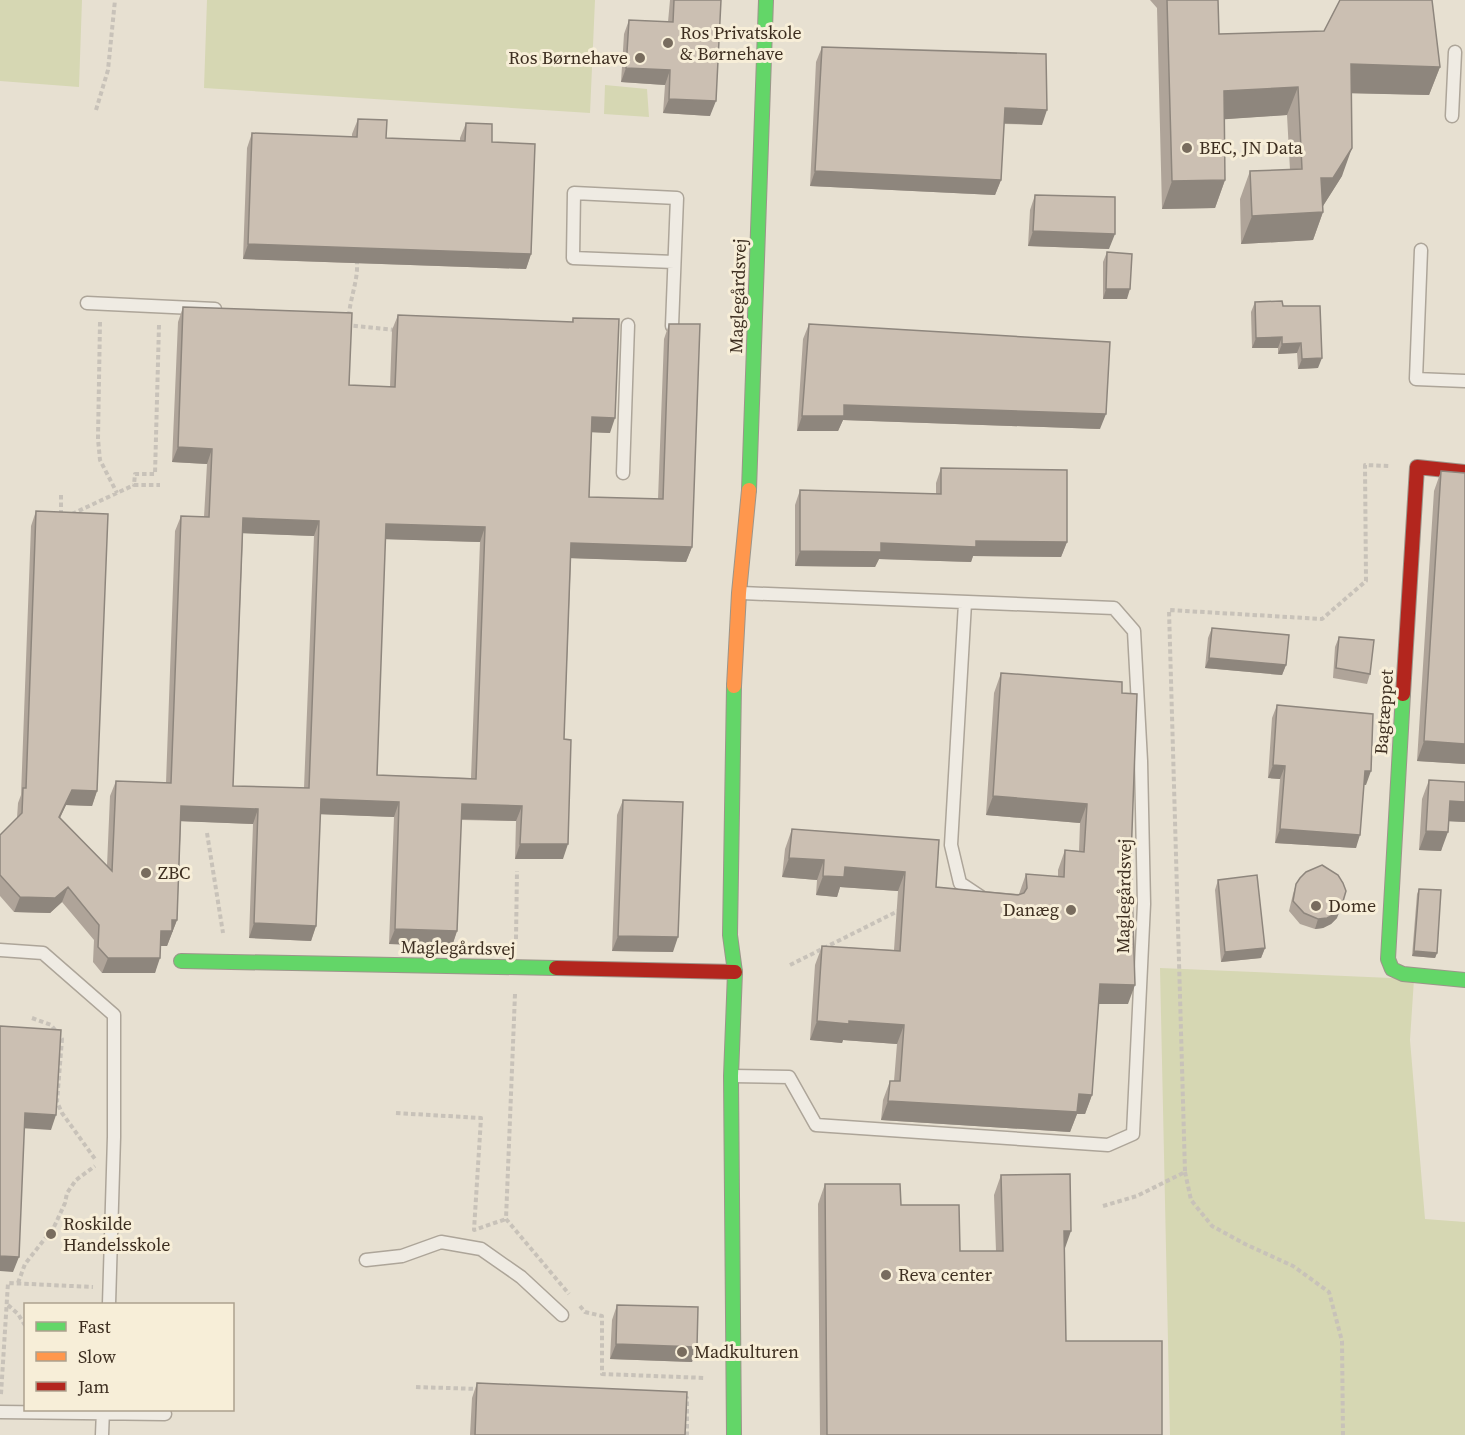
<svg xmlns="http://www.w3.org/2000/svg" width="1465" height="1435" viewBox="0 0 1465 1435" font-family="'Source Serif 4',serif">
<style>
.green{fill:#d6d7b3}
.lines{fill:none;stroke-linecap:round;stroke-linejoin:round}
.lane-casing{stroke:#ada599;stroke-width:15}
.fast-casing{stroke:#9c958a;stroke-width:16}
.slow-casing{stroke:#9c958a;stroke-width:16}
.jam-casing{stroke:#9c958a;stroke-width:16}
.path{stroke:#c8c2b9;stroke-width:4;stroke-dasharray:4.5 3;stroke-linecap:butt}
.lane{stroke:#efebe3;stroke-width:12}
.fast{stroke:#63d668;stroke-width:14}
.slow{stroke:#ff974d;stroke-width:14}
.jam{stroke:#b3261e;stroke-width:14}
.wall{fill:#afa499;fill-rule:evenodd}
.shaded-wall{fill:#8e867d}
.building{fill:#cbbfb2;stroke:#8e867d;stroke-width:1.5;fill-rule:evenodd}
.poi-dot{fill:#786c5e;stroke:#f7eed8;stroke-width:2}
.labels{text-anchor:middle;stroke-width:6;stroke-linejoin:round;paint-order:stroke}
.poi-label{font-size:18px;fill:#3d2e20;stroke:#f7eed8;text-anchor:start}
.street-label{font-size:18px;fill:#3d2e20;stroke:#f7eed8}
</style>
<rect width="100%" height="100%" fill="#e7e0d1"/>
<path class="green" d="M 0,0 L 82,0 L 79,87 L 0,81 Z
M 207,0 L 595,0 L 590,113 L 204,88 Z
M 605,85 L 647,89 L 649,117 L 604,114 Z
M 1160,968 L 1414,979 L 1410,1040 L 1425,1219 L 1465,1222 L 1465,1435 L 1170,1435 Z"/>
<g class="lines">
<defs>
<path id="lane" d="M 1452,116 L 1455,52
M 1421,250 L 1416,379 L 1465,381
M 87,303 L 215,309
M 672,326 L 677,198 L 574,193 L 573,258 L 674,262
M 623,473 L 628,325
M 965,603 L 951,845 L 960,883 L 984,899
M 0,950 L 43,953 L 114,1015 L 114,1137 L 109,1304
M 732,1076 L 789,1077 L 816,1125 L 1108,1145 L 1133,1134 L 1144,904 L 1141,761 L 1134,631 L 1114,608 L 742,593
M 366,1260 L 402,1256 L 441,1242 L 481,1249 L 521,1277 L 562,1315
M 0,1412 L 165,1414
M 102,1435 L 103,1410"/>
<path id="fast" d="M 749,490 L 766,0
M 734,686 L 730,935 L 735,972 L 731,1076 L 734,1435
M 1403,694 L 1388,959 L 1392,969 L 1403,974 L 1465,980
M 181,961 L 556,968"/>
<path id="slow" d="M 734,686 L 739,593 L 749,490"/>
<path id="jam" d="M 1403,694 L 1417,467 L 1465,472
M 556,968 L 735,972"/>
</defs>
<use href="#lane" class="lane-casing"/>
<use href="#fast" class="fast-casing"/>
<use href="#slow" class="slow-casing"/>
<use href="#jam" class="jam-casing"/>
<path class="path" d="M 96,110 L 108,70 L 115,0
M 349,316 C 350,298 358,281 357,263
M 100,322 L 98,439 L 100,460 L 117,493
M 159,325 L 155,474 L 135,474 L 134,485 L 160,485
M 346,325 L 395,330
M 61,495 L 61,516
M 72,514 L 134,485
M 207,833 L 223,933
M 516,939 L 517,871
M 790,965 L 900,910
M 515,994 L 506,1219 L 569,1294
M 32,1018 L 51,1025 L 62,1039 L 57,1102 L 62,1113 L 95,1159
M 396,1113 L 481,1118 L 474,1230 L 506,1219
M 1185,1172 L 1191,1200 L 1212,1226 L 1245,1244 L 1293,1266 L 1329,1292 L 1342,1341 L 1343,1435
M 1103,1206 L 1137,1196 L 1185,1172 L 1169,610 L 1322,619 L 1366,581 L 1365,465 L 1389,466
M 18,1283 L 25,1264 L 54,1227 L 65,1203 L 67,1193 L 76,1180 L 95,1166
M 8,1305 L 18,1314 L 26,1327
M 580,1306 L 585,1312 L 602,1316 L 602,1374 L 706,1378
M 416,1387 L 478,1389
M 1,1394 L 8,1283 L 93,1287
M 683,1398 L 687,1398 L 687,1435"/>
<use href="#lane" class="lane"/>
<use href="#fast" class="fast"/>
<use href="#slow" class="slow"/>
<use href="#jam" class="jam"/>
</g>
<path class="wall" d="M 670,0 L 721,0 L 710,116 L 663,113 L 665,85 L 621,82 L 624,34 L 629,20 L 668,22 Z
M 1150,0 L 1218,0 L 1219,34 L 1440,67 L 1429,95 L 1351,93 L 1342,176 L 1323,206 L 1323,212 L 1313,240 L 1241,244 L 1240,199 L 1250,171 L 1290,170 L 1287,115 L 1224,119 L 1225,180 L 1215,208 L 1162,209 L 1157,8 Z
M 822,47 L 1042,125 L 1004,124 L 1001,180 L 995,195 L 810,186 L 816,62 Z
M 358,119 L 386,138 L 460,141 L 460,138 L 466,123 L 492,142 L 531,254 L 526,269 L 243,259 L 247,148 L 252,133 L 352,137 L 352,134 Z
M 1035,195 L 1109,249 L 1028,246 L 1030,210 Z
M 1107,252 L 1127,299 L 1103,299 L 1103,262 Z
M 1255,302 L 1283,306 L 1318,368 L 1298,369 L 1297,353 L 1278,354 L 1278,348 L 1252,348 L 1251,312 Z
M 183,307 L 349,385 L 390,387 L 392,330 L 398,315 L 572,322 L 573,318 L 610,433 L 591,432 L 589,497 L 658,499 L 664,339 L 669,324 L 692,547 L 686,562 L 571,558 L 564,739 L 563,859 L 515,859 L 516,821 L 461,820 L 457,931 L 452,946 L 389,944 L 394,817 L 320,814 L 316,926 L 311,941 L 249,938 L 253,824 L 181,821 L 177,920 L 167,946 L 161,946 L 155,973 L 102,973 L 93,962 L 94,940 L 62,902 L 50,913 L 14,912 L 0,896 L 0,835 L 17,818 L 18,803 L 21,795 L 31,526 L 36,511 L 97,791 L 92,806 L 66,805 L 60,818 L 107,866 L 110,796 L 116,781 L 166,783 L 175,531 L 181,516 L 204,517 L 207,464 L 172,462 L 178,322 ZM 243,533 L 314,536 L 304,788 L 233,786 ZM 385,539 L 480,542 L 471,778 L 377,775 Z
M 809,324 L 1100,429 L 843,420 L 838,431 L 797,431 L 803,339 Z
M 941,468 L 1067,542 L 1061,557 L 973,556 L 971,562 L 879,559 L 875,567 L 795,566 L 795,505 L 800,490 L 936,494 L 936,483 Z
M 1441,471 L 1465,764 L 1417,761 L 1434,491 Z
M 1212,628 L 1286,665 L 1282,675 L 1205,668 L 1208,638 Z
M 1339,637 L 1370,674 L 1367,684 L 1333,678 L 1335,647 Z
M 1001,673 L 1122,693 L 1131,858 L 1128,1004 L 1098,1004 L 1092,1095 L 1085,1114 L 1077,1114 L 1070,1132 L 881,1120 L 883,1100 L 890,1081 L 894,1081 L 897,1044 L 843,1040 L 842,1043 L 810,1040 L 815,965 L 822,946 L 894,950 L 898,891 L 840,887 L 837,897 L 816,895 L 817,880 L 782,877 L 785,849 L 792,829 L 939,840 L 936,887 L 1019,894 L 1026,874 L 1058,877 L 1058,870 L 1065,850 L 1079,851 L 1080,823 L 986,815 L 994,693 Z
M 1277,705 L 1366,785 L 1364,785 L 1356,848 L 1275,843 L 1280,779 L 1268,778 L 1272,718 Z
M 1429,780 L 1465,782 L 1465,822 L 1449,821 L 1441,851 L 1419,850 L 1422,799 Z
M 623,800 L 673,952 L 612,951 L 617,815 Z
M 1218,880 L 1265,948 L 1261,958 L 1221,962 L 1215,890 Z
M 1296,884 L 1337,918 L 1331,924 L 1323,928 L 1315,929 L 1300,924 L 1289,911 L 1293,894 Z
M 1419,889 L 1437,953 L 1435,958 L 1412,956 L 1417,894 Z
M 1001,1175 L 1064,1250 L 1066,1341 L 1162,1435 L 820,1435 L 818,1204 L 825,1184 L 901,1205 L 960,1251 L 996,1251 L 994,1195 Z
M 617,1305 L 697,1347 L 692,1362 L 610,1359 L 612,1320 Z
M 477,1383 L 685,1435 L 470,1435 L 472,1398 Z"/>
<path class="shaded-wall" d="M 1351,64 L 1440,67 L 1429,95 L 1340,93 Z
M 626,68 L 670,70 L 665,85 L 621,82 Z
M 1298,87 L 1287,115 L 1214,120 L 1224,91 Z
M 669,99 L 716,101 L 710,116 L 663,113 Z
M 1005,108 L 1047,110 L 1042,125 L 999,123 Z
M 1352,148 L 1342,176 L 1323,206 L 1321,178 Z
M 815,171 L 1001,180 L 995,195 L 810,186 Z
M 1225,180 L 1215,208 L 1162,209 L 1172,181 Z
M 1323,212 L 1313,240 L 1241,244 L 1252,216 Z
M 1033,231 L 1115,234 L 1109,249 L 1028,246 Z
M 248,244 L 531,254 L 526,269 L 243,259 Z
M 1106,289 L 1130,289 L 1127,299 L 1103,299 Z
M 1282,337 L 1278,348 L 1252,348 L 1256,338 Z
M 1301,343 L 1297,353 L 1278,354 L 1282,344 Z
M 1322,358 L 1318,368 L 1298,369 L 1302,359 Z
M 844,405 L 1106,414 L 1100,429 L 843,420 L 838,431 L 797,431 L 802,416 Z
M 592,417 L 615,418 L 610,433 L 587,432 Z
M 178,447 L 212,449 L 207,464 L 172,462 Z
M 243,518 L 319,521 L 314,536 L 238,533 Z
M 386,524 L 485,527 L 480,542 L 380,539 Z
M 976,541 L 1067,542 L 1061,557 L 973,556 L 971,562 L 879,559 L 875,567 L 795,566 L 800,551 L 881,543 Z
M 571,543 L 692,547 L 686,562 L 566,558 Z
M 1209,658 L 1286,665 L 1282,675 L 1205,668 Z
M 1424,741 L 1465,744 L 1465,764 L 1417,761 Z
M 1273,765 L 1285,766 L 1280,779 L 1268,778 Z
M 1365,771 L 1371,771 L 1366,785 L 1360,784 Z
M 72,790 L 97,791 L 92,806 L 66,805 L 53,832 L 59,817 Z
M 993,796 L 1087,804 L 1080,823 L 986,815 Z
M 321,799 L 399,802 L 394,817 L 315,814 Z
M 1450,801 L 1465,802 L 1465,822 L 1443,821 Z
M 462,804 L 522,806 L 516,821 L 456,819 Z
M 181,806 L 258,809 L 253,824 L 176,821 Z
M 1280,829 L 1360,835 L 1356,848 L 1275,843 Z
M 1426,831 L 1448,832 L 1441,851 L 1419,850 Z
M 520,844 L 568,844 L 563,859 L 515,859 Z
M 789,858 L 824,860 L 817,880 L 782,877 Z
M 845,867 L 905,872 L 898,891 L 840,887 L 837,897 L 816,895 L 823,876 Z
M 68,887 L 62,902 L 50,913 L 14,912 L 20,897 Z
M 1341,908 L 1337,918 L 1331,924 L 1323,928 L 1315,929 L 1318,919 Z
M 172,920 L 177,920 L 167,946 L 156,946 L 161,931 Z
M 254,923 L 316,926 L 311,941 L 249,938 Z
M 395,929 L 457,931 L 452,946 L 389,944 Z
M 618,936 L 678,937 L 673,952 L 612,951 Z
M 1265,948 L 1261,958 L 1221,962 L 1225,952 Z
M 1414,951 L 1437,953 L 1435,958 L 1412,956 Z
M 108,958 L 160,958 L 155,973 L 102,973 Z
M 1100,984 L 1135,985 L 1128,1004 L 1093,1004 Z
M 817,1021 L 849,1021 L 904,1025 L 897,1044 L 843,1040 L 842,1043 L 810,1040 Z
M 1079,1094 L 1092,1095 L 1085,1114 L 1077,1114 L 1070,1132 L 881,1120 L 888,1101 Z
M 25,1113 L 56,1115 L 51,1130 L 20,1128 Z
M 1064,1231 L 1071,1231 L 1064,1251 Z
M 0,1256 L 19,1257 L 13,1272 L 0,1271 Z
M 616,1344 L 697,1347 L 692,1362 L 610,1359 Z"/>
<path class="building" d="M 674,0 L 721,0 L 716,101 L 669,99 L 670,70 L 626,68 L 629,20 L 673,22 Z
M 1167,0 L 1218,0 L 1219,34 L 1324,31 L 1340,0 L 1432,0 L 1440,67 L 1351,64 L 1352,148 L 1333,178 L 1321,178 L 1323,212 L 1252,216 L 1250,171 L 1302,169 L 1298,87 L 1224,91 L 1225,180 L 1172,181 Z
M 822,47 L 1046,54 L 1047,110 L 1005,108 L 1001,180 L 815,171 Z
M 358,119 L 387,120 L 386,138 L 465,141 L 466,123 L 492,124 L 492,142 L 535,144 L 531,254 L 248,244 L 252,133 L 357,137 Z
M 1035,195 L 1115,197 L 1115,234 L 1033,231 Z
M 1107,252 L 1132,254 L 1130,289 L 1106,289 Z
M 1282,301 L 1283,306 L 1320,306 L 1322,358 L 1302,359 L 1301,343 L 1282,344 L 1282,337 L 1256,338 L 1255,302 Z
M 183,307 L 352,313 L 349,385 L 395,387 L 398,315 L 573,322 L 573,318 L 619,319 L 615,418 L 592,417 L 589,497 L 663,499 L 669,324 L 700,324 L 692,547 L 571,543 L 564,739 L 571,740 L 568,844 L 520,844 L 522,806 L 462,804 L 457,931 L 395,929 L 399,802 L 321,799 L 316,926 L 254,923 L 258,809 L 181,806 L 177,920 L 172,920 L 172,931 L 161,931 L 160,958 L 108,958 L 98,947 L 99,925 L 68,887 L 55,898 L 20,897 L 0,875 L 0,835 L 22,813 L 23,788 L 26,788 L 36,511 L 108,514 L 97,791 L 72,790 L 59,817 L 112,871 L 116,781 L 171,783 L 181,516 L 209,517 L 212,449 L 178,447 ZM 243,518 L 319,521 L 309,788 L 233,786 ZM 386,524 L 485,527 L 476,779 L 377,775 Z
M 809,324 L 1110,342 L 1106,414 L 844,405 L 844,416 L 802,416 Z
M 941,468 L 1067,470 L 1067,542 L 976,541 L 976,547 L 881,543 L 881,552 L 800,551 L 800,490 L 941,494 Z
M 1441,471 L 1465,473 L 1465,744 L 1424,741 Z
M 1212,628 L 1289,635 L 1286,665 L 1209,658 Z
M 1339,637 L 1374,640 L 1370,674 L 1336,668 Z
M 1001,673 L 1122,682 L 1122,693 L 1137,694 L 1131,858 L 1135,985 L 1100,984 L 1092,1095 L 1079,1094 L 1077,1112 L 888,1101 L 890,1081 L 900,1081 L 904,1025 L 849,1021 L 849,1024 L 817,1021 L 822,946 L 900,951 L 905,872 L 845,867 L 844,877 L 823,876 L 824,860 L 789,858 L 792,829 L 939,840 L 936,887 L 1018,895 L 1024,893 L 1027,888 L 1026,874 L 1064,877 L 1065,850 L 1084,852 L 1087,804 L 993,796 Z
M 1277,705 L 1373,714 L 1371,771 L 1365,771 L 1360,835 L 1280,829 L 1285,766 L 1273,765 Z
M 1429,780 L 1465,782 L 1465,802 L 1450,801 L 1448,832 L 1426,831 Z
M 623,800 L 683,802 L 678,937 L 618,936 Z
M 1322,865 L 1338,875 L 1343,883 L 1346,891 L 1341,908 L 1335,914 L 1327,918 L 1318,919 L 1304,913 L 1293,901 L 1296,884 L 1300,878 L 1306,872 Z
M 1257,875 L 1265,948 L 1225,952 L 1218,880 Z
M 1419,889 L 1441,890 L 1437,953 L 1414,951 Z
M 0,1026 L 61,1030 L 56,1115 L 25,1113 L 19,1257 L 0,1256 Z
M 1070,1174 L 1071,1231 L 1064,1231 L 1066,1341 L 1162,1341 L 1162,1435 L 827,1435 L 825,1184 L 900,1184 L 901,1205 L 959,1205 L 960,1251 L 1003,1251 L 1001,1175 Z
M 617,1305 L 698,1307 L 697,1347 L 616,1344 Z
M 477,1383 L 687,1392 L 685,1435 L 475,1435 Z"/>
<g class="poi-dot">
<circle cx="668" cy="43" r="6"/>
<circle cx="640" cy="58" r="6"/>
<circle cx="1187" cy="148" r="6"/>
<circle cx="146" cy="873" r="6"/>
<circle cx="1316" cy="906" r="6"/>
<circle cx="1071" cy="910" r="6"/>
<circle cx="51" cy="1234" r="6"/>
<circle cx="886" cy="1275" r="6"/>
<circle cx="682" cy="1352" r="6"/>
</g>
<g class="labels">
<g class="poi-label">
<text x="680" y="39">Ros Privatskole<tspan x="680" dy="21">&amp; Børnehave</tspan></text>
<text x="628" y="64" text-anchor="end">Ros Børnehave</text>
<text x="1199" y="154">BEC, JN Data</text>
<text x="158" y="879">ZBC</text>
<text x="1328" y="912">Dome</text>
<text x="1059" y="916" text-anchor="end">Danæg</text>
<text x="63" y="1230">Roskilde<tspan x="63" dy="21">Handelsskole</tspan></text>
<text x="898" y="1281">Reva center</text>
<text x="694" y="1358">Madkulturen</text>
</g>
<g class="street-label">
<text transform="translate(738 296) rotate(-88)" y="6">Maglegårdsvej</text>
<text transform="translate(1384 712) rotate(-86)" y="6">Bagtæppet</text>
<text transform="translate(1124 896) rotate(-89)" y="6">Maglegårdsvej</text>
<text transform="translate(458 948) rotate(1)" y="6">Maglegårdsvej</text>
</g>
</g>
<rect x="24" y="1303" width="210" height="108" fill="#f7eed8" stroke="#ada18e" stroke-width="1.5"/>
<rect x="36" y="1322" width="30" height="9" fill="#63d668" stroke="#ada18e" stroke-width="1.5"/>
<text x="78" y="1333" font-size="18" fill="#3d2e20">Fast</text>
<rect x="36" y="1352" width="30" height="9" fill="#ff974d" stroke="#ada18e" stroke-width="1.5"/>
<text x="78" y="1363" font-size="18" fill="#3d2e20">Slow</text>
<rect x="36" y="1382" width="30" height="9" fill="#b3261e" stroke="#ada18e" stroke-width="1.5"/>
<text x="78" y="1393" font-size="18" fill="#3d2e20">Jam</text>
</svg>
